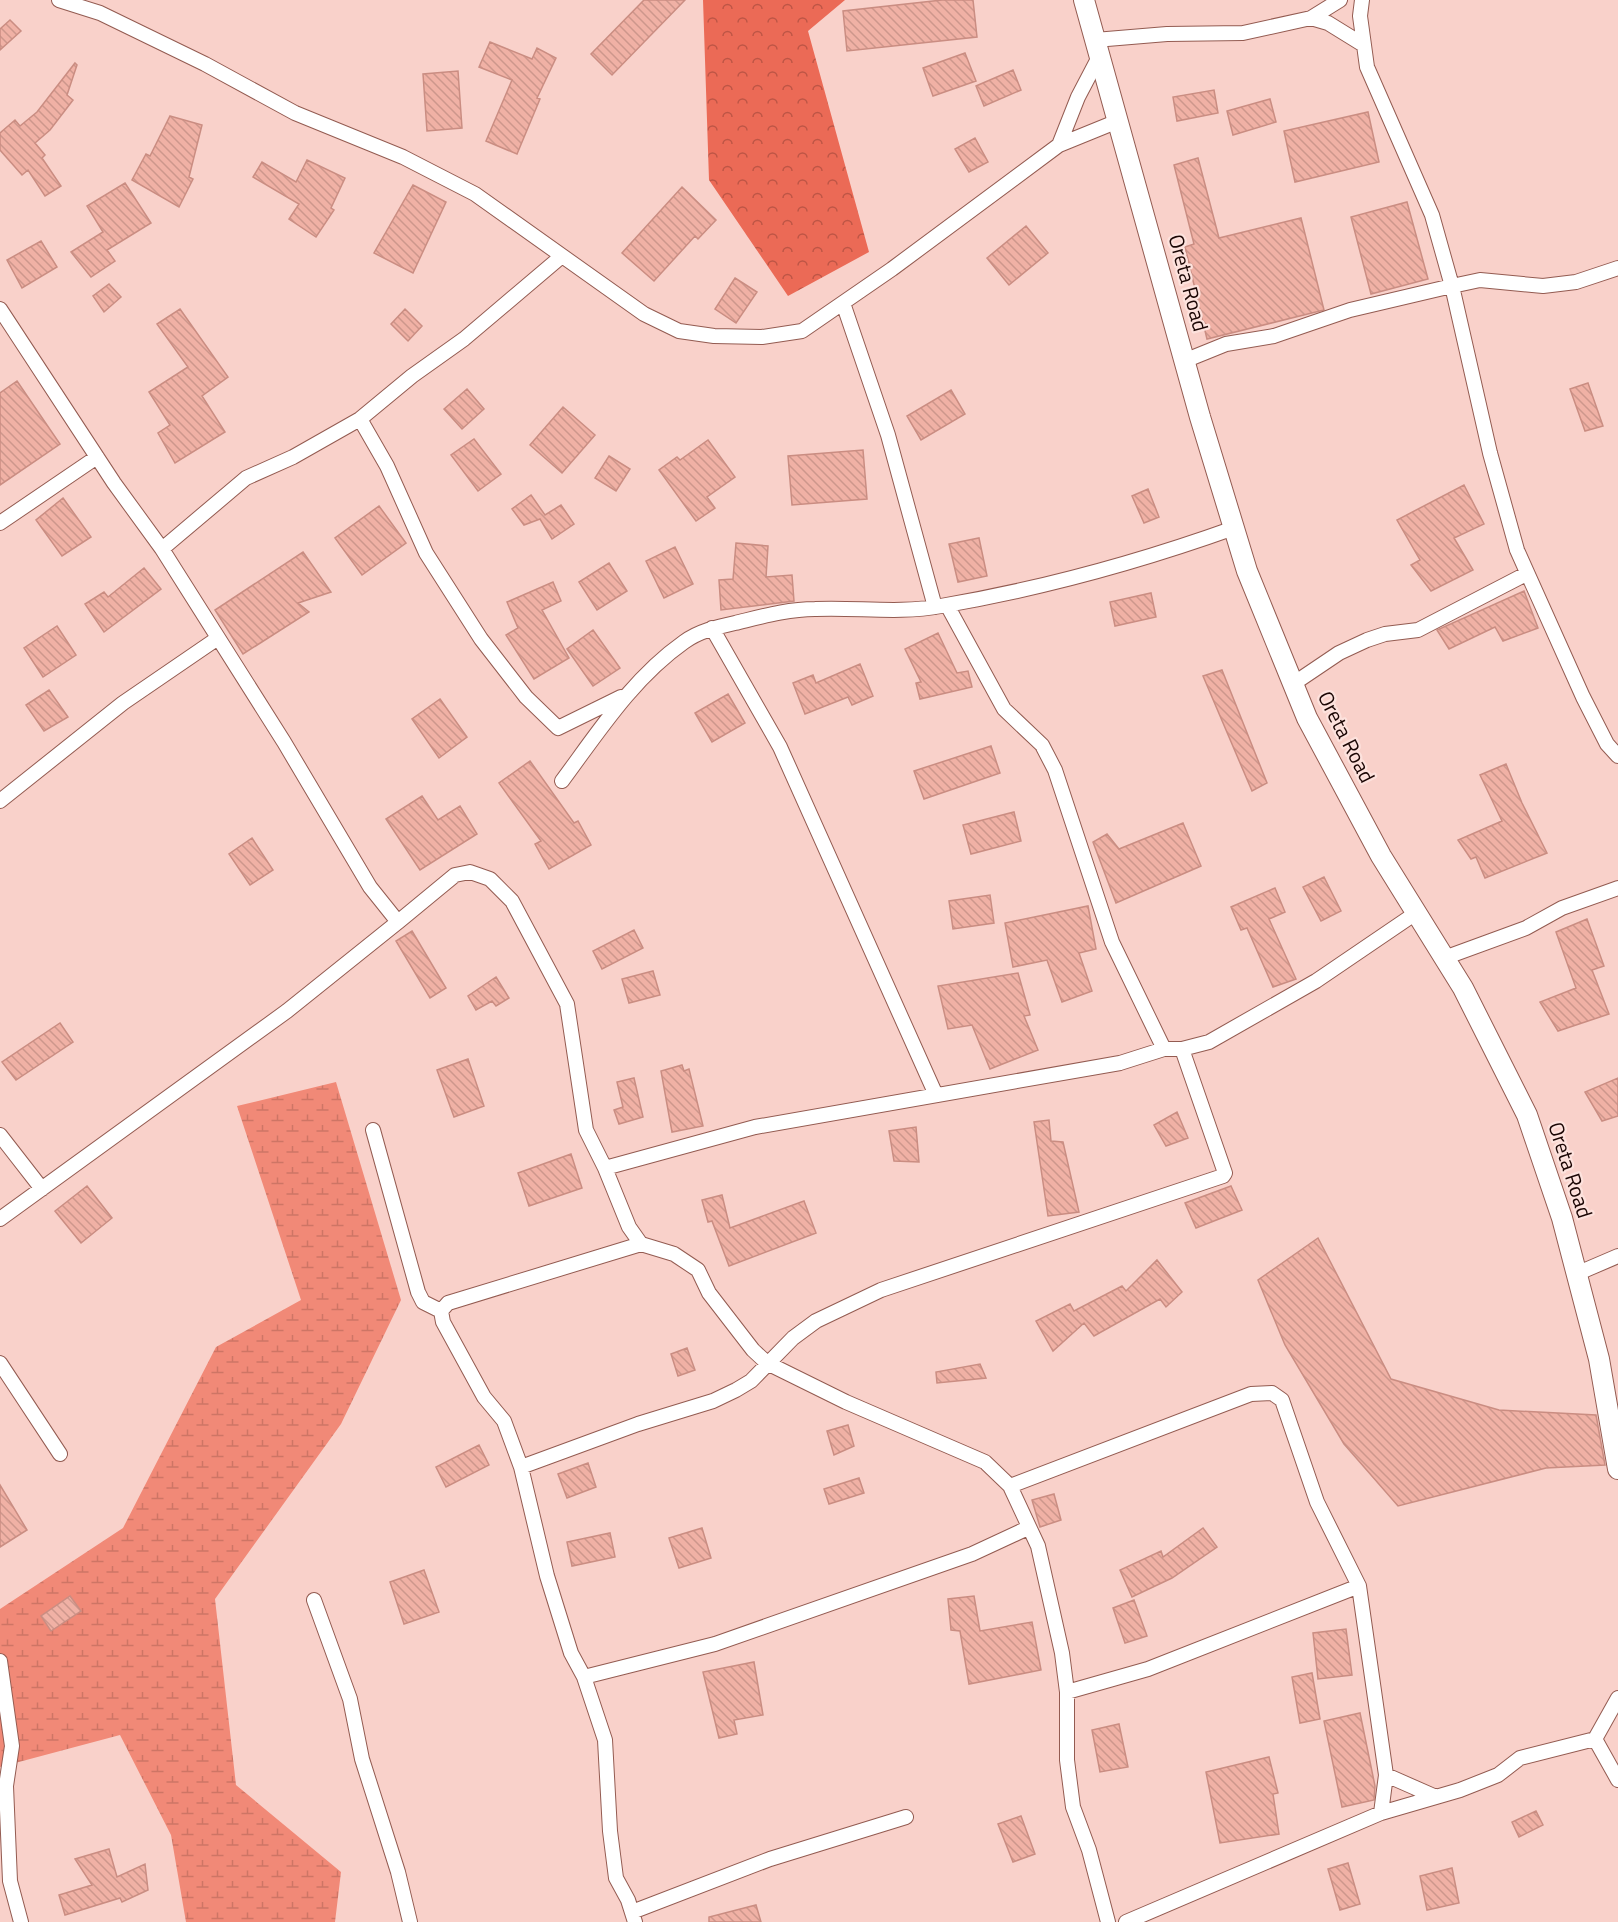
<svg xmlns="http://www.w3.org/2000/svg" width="1618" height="1922" viewBox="0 0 1618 1922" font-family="'Titillium Web',sans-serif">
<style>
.forest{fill:url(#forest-crowns)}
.wetland{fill:url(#wetland-marsh)}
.building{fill:url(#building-back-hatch);stroke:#ca8d82;stroke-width:1.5}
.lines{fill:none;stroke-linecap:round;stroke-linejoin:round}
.street-casing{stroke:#935b51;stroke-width:16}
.secondary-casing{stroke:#935b51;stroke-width:22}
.street{stroke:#fff;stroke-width:14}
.secondary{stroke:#fff;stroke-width:20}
.labels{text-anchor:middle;stroke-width:4.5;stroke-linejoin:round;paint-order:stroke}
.street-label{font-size:21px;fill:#1b0604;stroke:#fde2dd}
</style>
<defs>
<pattern id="forest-crowns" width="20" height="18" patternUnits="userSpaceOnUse" patternTransform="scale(1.5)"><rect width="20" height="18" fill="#eb6a56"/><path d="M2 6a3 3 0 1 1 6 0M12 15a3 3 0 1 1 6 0" fill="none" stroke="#be5545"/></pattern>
<pattern id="wetland-marsh" width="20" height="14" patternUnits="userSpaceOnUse" patternTransform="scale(1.5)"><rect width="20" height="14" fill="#f18977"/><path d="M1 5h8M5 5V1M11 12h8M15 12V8" fill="none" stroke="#ce7565"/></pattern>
<pattern id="building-back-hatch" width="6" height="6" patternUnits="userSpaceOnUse" patternTransform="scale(1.5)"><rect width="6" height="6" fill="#f0b1a5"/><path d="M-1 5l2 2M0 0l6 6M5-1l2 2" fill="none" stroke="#cd978c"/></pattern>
</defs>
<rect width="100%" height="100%" fill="#f9d1ca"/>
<path class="forest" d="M 703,0 L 845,0 L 808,31 L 869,252 L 788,296 L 709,180 Z"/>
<path class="wetland" d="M 336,1082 L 401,1300 L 341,1424 L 215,1599 L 236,1785 L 341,1872 L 335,1922 L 186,1922 L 171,1835 L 120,1735 L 0,1767 L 0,1609 L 123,1528 L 216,1347 L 301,1300 L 237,1106 Z"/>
<path class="building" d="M 644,0 L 685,0 L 612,75 L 591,54 Z
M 942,0 L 973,0 L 977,37 L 847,51 L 843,11 Z
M 10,20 L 21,31 L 0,50 L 0,29 Z
M 490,42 L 532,59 L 537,48 L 556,58 L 537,98 L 540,99 L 517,154 L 486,141 L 512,80 L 479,67 Z
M 965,53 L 976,81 L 933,96 L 923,68 Z
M 75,63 L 77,65 L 67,95 L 73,100 L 50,130 L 35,143 L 45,155 L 42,158 L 61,186 L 45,196 L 28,170 L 22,175 L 0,150 L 0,133 L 15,120 L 20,126 L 37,112 Z
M 1013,70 L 1021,90 L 984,106 L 976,86 Z
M 458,71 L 462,128 L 427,131 L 423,74 Z
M 1214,90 L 1218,113 L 1177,121 L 1173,97 Z
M 1270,99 L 1276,122 L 1233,135 L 1227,111 Z
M 1368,112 L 1379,162 L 1295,182 L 1284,131 Z
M 170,116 L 202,125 L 189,177 L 193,179 L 179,207 L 132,180 L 146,154 L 150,156 Z
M 975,138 L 988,162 L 969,172 L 955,149 Z
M 1198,158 L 1219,238 L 1301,218 L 1324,310 L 1207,339 L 1185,247 L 1194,244 L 1174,165 Z
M 307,160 L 345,178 L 331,208 L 334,210 L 316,237 L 289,219 L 299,204 L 253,177 L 262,162 L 296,182 Z
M 125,183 L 151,223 L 107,250 L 115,261 L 91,277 L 71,252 L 103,232 L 87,206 Z
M 413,185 L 446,202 L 413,273 L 374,253 Z
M 682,187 L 716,220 L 698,239 L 695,236 L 654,281 L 622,253 Z
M 1407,202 L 1428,279 L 1371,294 L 1351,217 Z
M 1026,226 L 1048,253 L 1009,285 L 987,258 Z
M 41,241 L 57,267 L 22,288 L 7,260 Z
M 735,278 L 757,292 L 736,323 L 715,309 Z
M 109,284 L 121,297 L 104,312 L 93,296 Z
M 180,309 L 228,377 L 202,396 L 225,432 L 175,463 L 158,433 L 170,425 L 149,392 L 188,367 L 157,324 Z
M 405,309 L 422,326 L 408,341 L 391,324 Z
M 17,381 L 60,444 L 0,485 L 0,393 Z
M 1588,383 L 1603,426 L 1585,431 L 1570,389 Z
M 467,389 L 484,409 L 462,429 L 444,409 Z
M 951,390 L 965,414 L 921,440 L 907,416 Z
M 563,407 L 595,435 L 562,473 L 530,445 Z
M 474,439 L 501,474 L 478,491 L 451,455 Z
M 708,440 L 735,477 L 707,497 L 715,508 L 696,521 L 659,470 L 677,457 L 680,460 Z
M 863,450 L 867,499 L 792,505 L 788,456 Z
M 609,456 L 630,469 L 616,491 L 595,478 Z
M 1464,485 L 1484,524 L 1454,538 L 1473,570 L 1431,591 L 1411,565 L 1420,560 L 1397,520 Z
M 1148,489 L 1159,517 L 1144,523 L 1132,496 Z
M 531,495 L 545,515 L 561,505 L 574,524 L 552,539 L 540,519 L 524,525 L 512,509 Z
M 63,498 L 91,537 L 62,556 L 36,520 Z
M 379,506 L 406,543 L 362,575 L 335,538 Z
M 979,538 L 987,576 L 958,582 L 949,544 Z
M 736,543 L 768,546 L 766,577 L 792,575 L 794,601 L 721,610 L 719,580 L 733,579 Z
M 675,547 L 693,584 L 664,598 L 646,561 Z
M 303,552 L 331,592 L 298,603 L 309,612 L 243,654 L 215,610 Z
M 609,563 L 627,591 L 597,610 L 579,582 Z
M 144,568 L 161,589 L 104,632 L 85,604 L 104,592 L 108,597 Z
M 553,582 L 561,601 L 542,610 L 569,658 L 534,679 L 506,635 L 518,628 L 507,602 Z
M 1524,591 L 1538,628 L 1503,641 L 1495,627 L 1449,649 L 1437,630 Z
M 1151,593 L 1156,617 L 1115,626 L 1110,602 Z
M 57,626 L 76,655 L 43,677 L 24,648 Z
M 593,630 L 620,668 L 593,686 L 567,649 Z
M 938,633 L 957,673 L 968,671 L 972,687 L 920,699 L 916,683 L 921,682 L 905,649 Z
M 860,664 L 873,696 L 852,705 L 848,697 L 805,714 L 793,683 L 813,675 L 816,683 Z
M 1222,670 L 1267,783 L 1252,791 L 1203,676 Z
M 49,690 L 68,717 L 44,731 L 26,705 Z
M 728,694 L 745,723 L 712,742 L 695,713 Z
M 440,699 L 467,737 L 439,758 L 412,719 Z
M 991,746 L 1000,773 L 924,799 L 914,771 Z
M 530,761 L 574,823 L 578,821 L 591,845 L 549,869 L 535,844 L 541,841 L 499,783 Z
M 1506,764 L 1522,803 L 1547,853 L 1485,878 L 1476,857 L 1471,859 L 1458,840 L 1502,821 L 1480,775 Z
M 422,796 L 438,820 L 460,806 L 477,834 L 420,870 L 386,819 Z
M 1014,812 L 1021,841 L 971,854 L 963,825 Z
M 1183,823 L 1201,866 L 1116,903 L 1093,842 L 1107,834 L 1119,849 Z
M 252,838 L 273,870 L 250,885 L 229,854 Z
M 1324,877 L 1341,911 L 1321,921 L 1303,887 Z
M 1275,888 L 1285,912 L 1269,919 L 1296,979 L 1273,987 L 1247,928 L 1241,930 L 1231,907 Z
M 990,895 L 994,923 L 953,929 L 949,901 Z
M 1088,906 L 1096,949 L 1079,953 L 1092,991 L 1062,1002 L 1047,960 L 1013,967 L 1005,923 Z
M 1587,919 L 1604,966 L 1592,970 L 1609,1014 L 1558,1031 L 1540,1002 L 1576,988 L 1556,932 Z
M 634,930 L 643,948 L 602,969 L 593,951 Z
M 412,931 L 446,988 L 430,998 L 396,941 Z
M 653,971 L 660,995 L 629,1003 L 622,979 Z
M 1018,973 L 1030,1015 L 1024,1016 L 1038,1050 L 990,1069 L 972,1025 L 948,1029 L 938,986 Z
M 496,977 L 509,998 L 496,1006 L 492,1001 L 476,1010 L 468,996 Z
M 60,1023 L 73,1042 L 16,1080 L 2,1062 Z
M 468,1059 L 484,1106 L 454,1117 L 437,1070 Z
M 682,1065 L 684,1071 L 689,1069 L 703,1126 L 672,1132 L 661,1071 Z
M 634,1078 L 643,1117 L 619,1124 L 614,1110 L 623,1107 L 617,1082 Z
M 1618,1078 L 1618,1116 L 1602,1121 L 1585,1092 Z
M 1177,1112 L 1188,1138 L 1166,1146 L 1154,1125 Z
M 1049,1120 L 1051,1141 L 1063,1142 L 1079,1212 L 1048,1216 L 1034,1122 Z
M 916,1127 L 919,1162 L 894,1161 L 889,1131 Z
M 571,1154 L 582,1188 L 529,1206 L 518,1173 Z
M 87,1186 L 112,1218 L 81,1243 L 55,1211 Z
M 1231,1186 L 1242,1210 L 1196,1228 L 1185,1203 Z
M 722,1195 L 730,1228 L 804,1201 L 816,1233 L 729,1266 L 712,1221 L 708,1222 L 702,1200 Z
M 1318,1238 L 1391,1379 L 1499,1410 L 1596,1415 L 1605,1465 L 1546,1468 L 1398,1506 L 1344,1444 L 1285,1345 L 1258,1280 Z
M 1157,1260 L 1182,1292 L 1166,1307 L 1160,1299 L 1094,1336 L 1084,1323 L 1053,1351 L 1036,1321 L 1070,1304 L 1074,1311 L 1122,1286 L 1126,1291 Z
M 687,1348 L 695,1370 L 678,1376 L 671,1354 Z
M 980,1364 L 986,1378 L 937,1383 L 936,1372 Z
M 848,1425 L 854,1446 L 834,1455 L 827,1431 Z
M 479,1445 L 489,1465 L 446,1487 L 436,1467 Z
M 588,1463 L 596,1487 L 567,1498 L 558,1474 Z
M 859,1478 L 864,1493 L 829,1504 L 824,1489 Z
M 0,1485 L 27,1530 L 0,1547 Z
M 1054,1494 L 1061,1520 L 1040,1527 L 1032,1500 Z
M 702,1528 L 711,1558 L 679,1568 L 669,1538 Z
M 1203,1528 L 1217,1547 L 1172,1578 L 1132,1597 L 1120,1570 L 1161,1551 L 1163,1557 Z
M 610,1533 L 615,1557 L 572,1566 L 567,1542 Z
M 424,1570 L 439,1612 L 404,1624 L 390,1582 Z
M 70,1596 L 81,1611 L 51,1631 L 41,1616 Z
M 974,1596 L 980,1631 L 1032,1622 L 1041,1670 L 969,1684 L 960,1631 L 951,1630 L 948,1599 Z
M 1134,1600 L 1147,1636 L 1125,1643 L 1113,1608 Z
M 1346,1629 L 1352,1675 L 1318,1679 L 1313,1633 Z
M 754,1662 L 763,1715 L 734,1720 L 737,1734 L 719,1738 L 703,1672 Z
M 1312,1673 L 1320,1719 L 1300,1723 L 1292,1677 Z
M 1360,1713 L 1375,1786 L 1374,1800 L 1342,1807 L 1324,1721 Z
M 1119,1724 L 1128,1767 L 1100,1772 L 1092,1730 Z
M 1269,1757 L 1278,1793 L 1273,1794 L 1279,1834 L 1220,1843 L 1206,1772 Z
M 1536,1811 L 1543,1825 L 1519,1837 L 1512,1822 Z
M 1021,1816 L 1035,1854 L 1013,1862 L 998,1824 Z
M 109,1849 L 117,1877 L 145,1864 L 148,1890 L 122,1902 L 120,1898 L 65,1915 L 59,1895 L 92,1885 L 75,1859 Z
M 1348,1863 L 1360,1904 L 1340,1910 L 1328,1869 Z
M 1452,1868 L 1459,1903 L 1427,1910 L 1420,1876 Z
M 756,1905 L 761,1922 L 709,1922 L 709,1917 Z"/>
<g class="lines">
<defs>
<path id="street" d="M 59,0 L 100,13 L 205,64 L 295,113 L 403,157 L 475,194 L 644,314 L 679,331 L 714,336 L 762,337 L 802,331 L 892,269 L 1059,145 L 1118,121
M 1362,0 L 1360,16 L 1367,67 L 1432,215 L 1452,286 L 1490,453 L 1517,550 L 1583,697 L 1607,744 L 1618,756
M 1311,18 L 1328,23 L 1362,44
M 1095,40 L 1167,34 L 1243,33 L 1311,18 L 1340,0
M 1059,145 L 1078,97 L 1100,55
M 843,303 L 888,435 L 935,607
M 0,309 L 114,483 L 162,549 L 284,742 L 370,887 L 398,922 L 455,875 L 470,872 L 490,879 L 512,901 L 567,1004 L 586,1130 L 605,1168 L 755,1127 L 1120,1063 L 1164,1049 L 1182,1049 L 1209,1042 L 1316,981 L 1416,913
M 1184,361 L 1226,344 L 1274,336 L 1350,310 L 1452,286 L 1480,280 L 1543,286 L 1576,282 L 1618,268
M 360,419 L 387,466 L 426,553 L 481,639 L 526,697 L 558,728 L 621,697
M 0,523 L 97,457
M 162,549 L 246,478 L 293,457 L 360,419 L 412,376 L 464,339 L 562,256
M 947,605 L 1004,709 L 1042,745 L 1055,770 L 1112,942 L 1164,1049
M 712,628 L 780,747 L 936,1095
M 1293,684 L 1339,653 L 1367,640 L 1385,634 L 1418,630 L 1526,574
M 562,781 C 599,731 633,678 684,642 C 699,631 717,627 735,623 C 760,617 788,609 815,609 C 857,607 899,614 941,606 C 1040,589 1139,562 1234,528
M 0,801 L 123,703 L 218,638
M 1444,958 L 1526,928 L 1562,908 L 1618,888
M 373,1130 L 418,1292 L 423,1302 L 441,1311
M 0,1135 L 42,1189
M 605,1168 L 629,1227 L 641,1244 L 674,1254 L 698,1270 L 709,1293 L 753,1350 L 767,1363 L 846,1402 L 985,1462 L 1010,1486 L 1038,1546 L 1062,1653 L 1067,1692 L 1067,1760 L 1073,1807 L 1089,1850 L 1108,1922
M 0,1219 L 287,1011 L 398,922
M 1576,1274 L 1618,1256
M 0,1363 L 60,1454
M 521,1467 L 638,1424 L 713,1401 L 736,1390 L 751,1381 L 793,1338 L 816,1321 L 881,1290 L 1223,1176 L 1225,1173 L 1182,1049
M 1010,1486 L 1251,1394 L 1272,1393 L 1282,1400 L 1317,1502 L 1359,1586 L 1386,1775 L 1381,1813
M 314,1600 L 350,1699 L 362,1759 L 398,1872 L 410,1922
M 0,1661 L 12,1746 L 6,1786 L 10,1881 L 21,1922
M 584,1677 L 715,1644 L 972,1554 L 1028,1528
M 1067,1692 L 1148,1669 L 1359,1586
M 1595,1739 L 1618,1780
M 1386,1775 L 1436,1797
M 632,1912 L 770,1859 L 906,1817
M 635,1922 L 628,1900 L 616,1878 L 610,1831 L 605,1740 L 584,1677 L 571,1653 L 547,1576 L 521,1467 L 504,1421 L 484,1397 L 443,1322 L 441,1311 L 448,1303 L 641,1244
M 1126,1922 L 1381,1813 L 1460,1790 L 1498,1775 L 1520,1758 L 1595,1739 L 1618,1698"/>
<path id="secondary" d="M 1084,0 L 1200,417 L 1247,571 L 1307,718 L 1381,856 L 1463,988 L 1527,1115 L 1562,1218 L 1599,1359 L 1618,1469"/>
</defs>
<use href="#street" class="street-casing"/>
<use href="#secondary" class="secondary-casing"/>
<use href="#street" class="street"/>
<use href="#secondary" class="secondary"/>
</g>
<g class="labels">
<g class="street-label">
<text transform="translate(1188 283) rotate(75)" y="7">Oreta Road</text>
<text transform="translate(1346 737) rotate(63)" y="7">Oreta Road</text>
<text transform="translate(1570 1170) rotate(72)" y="7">Oreta Road</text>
</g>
</g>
</svg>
